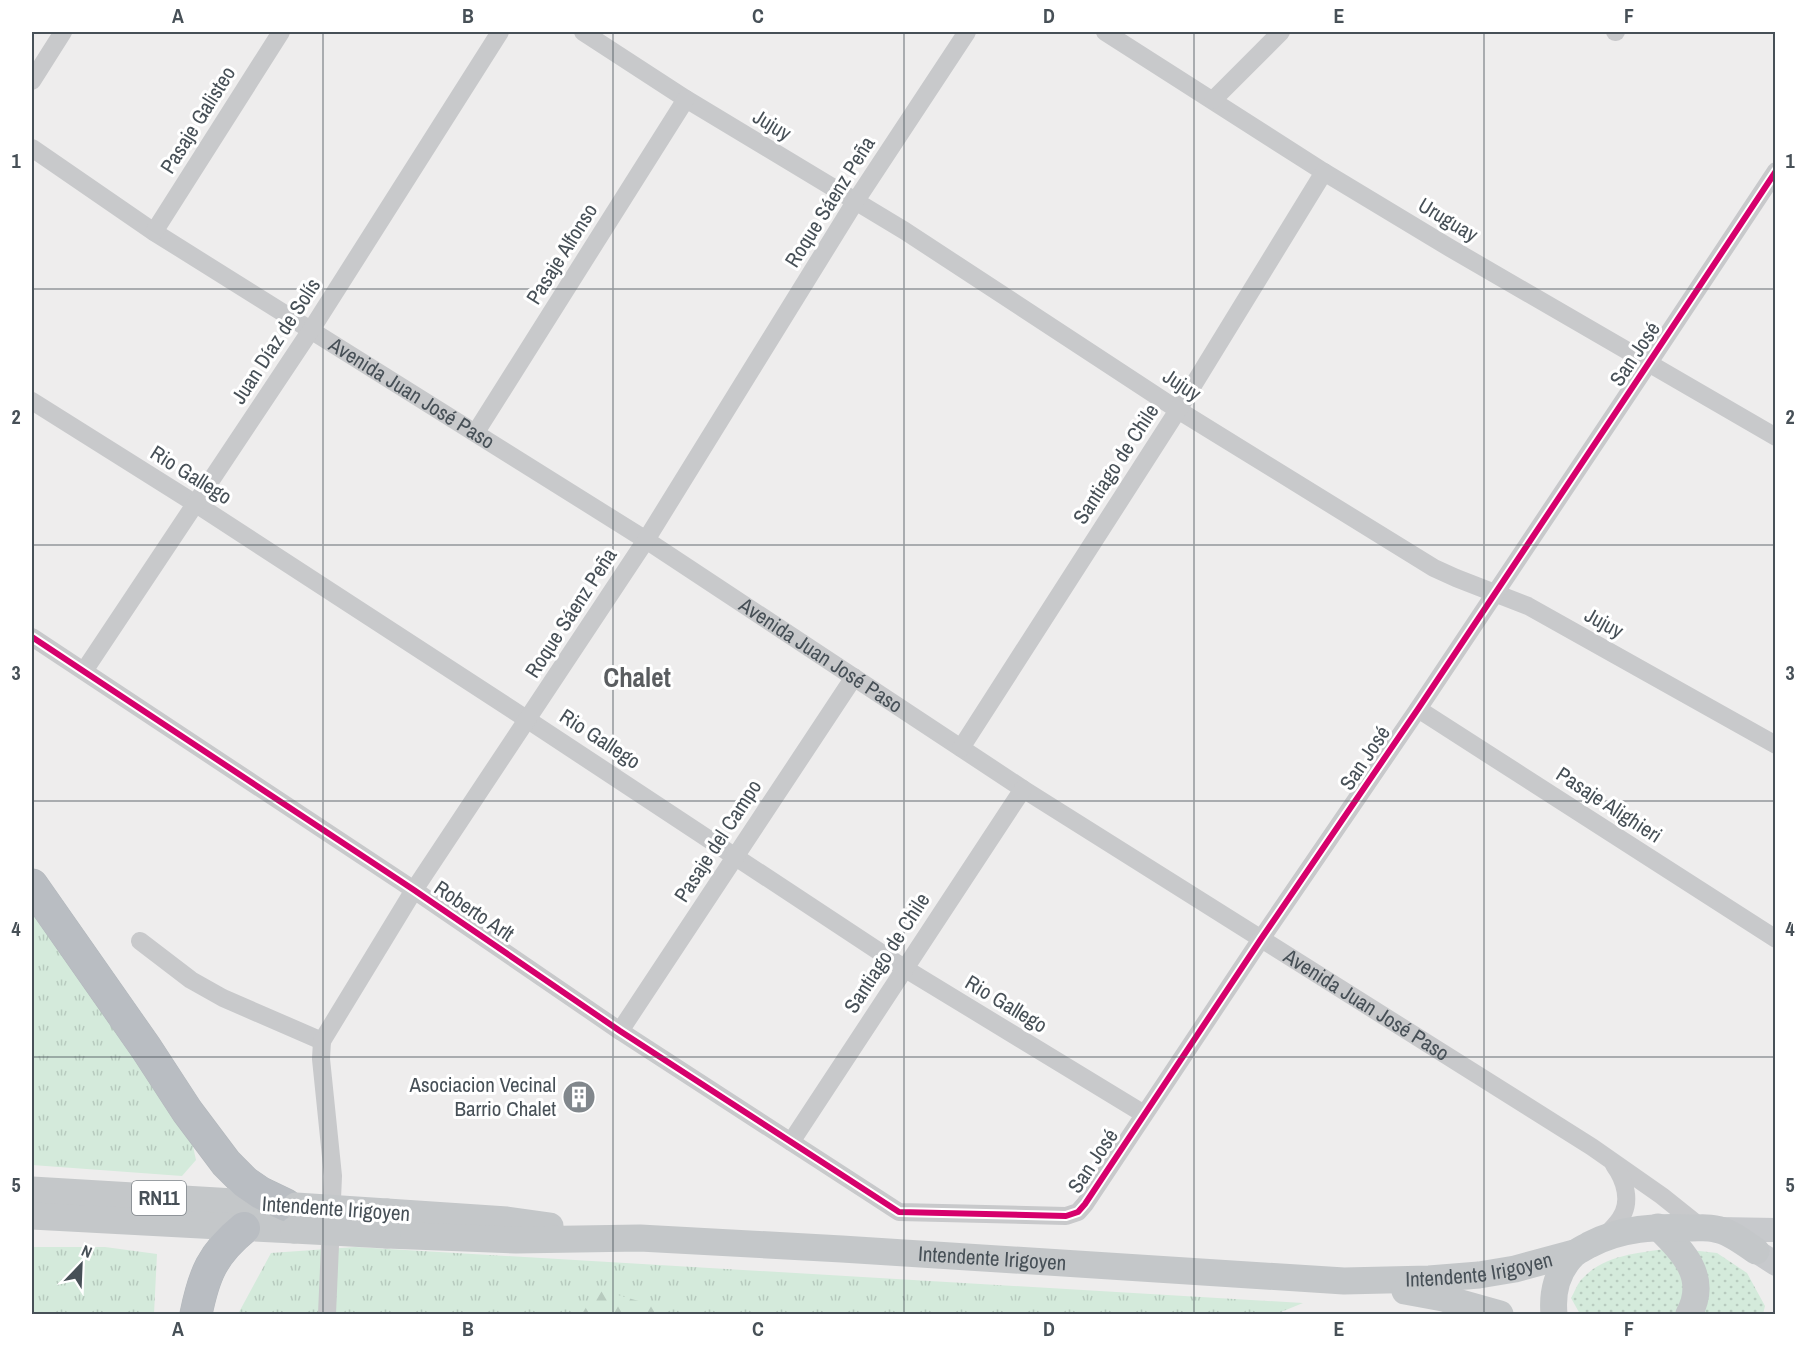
<svg xmlns="http://www.w3.org/2000/svg" width="1807" height="1346" viewBox="0 0 1807 1346" font-family="'Archivo Narrow',sans-serif">
<style>
.grass{fill:url(#grass-tufts)}
.forest{fill:url(#forest-firs)}
.park{fill:url(#park-dots)}
.lines{fill:none;stroke-linecap:round;stroke-linejoin:round}
.highway-casing{stroke:#b3b8bc;stroke-width:33}
.street{stroke:#c8c9cb;stroke-width:18}
.secondary{stroke:#c7c9cc;stroke-width:24}
.primary{stroke:#c4c7c9;stroke-width:27}
.highway{stroke:#b9bdc2;stroke-width:32}
.primary-bridge{stroke:#c4c7c9;stroke-width:27}
.cycleway-casing{stroke:#fff;stroke-width:10}
.cycleway{stroke:#d6006c;stroke-width:6}
.grid{fill:none;stroke:#475057;stroke-width:1.5;stroke-opacity:0.55}
.labels{text-anchor:middle;stroke-width:6;stroke-linejoin:round;paint-order:stroke}
.shield{fill:#fff;stroke:#7e8489;stroke-width:1.5}
.shield-label{font-size:20px;font-weight:bold;fill:#475057}
.street-label{font-size:21px;fill:#475057;stroke:#fff}
.poi-label{font-size:21px;fill:#475057;stroke:#fff;text-anchor:end}
.district-label{font-size:27px;font-weight:bold;fill:#5a5d60;stroke:#fff}
.neatline{fill:none;stroke:#475057;stroke-width:2}
.grid-label{font-size:20px;text-anchor:middle;font-weight:bold;fill:#475057}
</style>
<defs>
<pattern id="grass-tufts" width="24" height="20" patternUnits="userSpaceOnUse" patternTransform="scale(1.5)"><rect width="24" height="20" fill="#d4eadb"/><path d="M3 7l-1-3M5 7V3M7 7l1-3M15 17l-1-3M17 17v-4M19 17l1-3" fill="none" stroke="#b7cabe"/></pattern>
<pattern id="forest-firs" width="22" height="20" patternUnits="userSpaceOnUse" patternTransform="scale(1.5)"><rect width="22" height="20" fill="#d4eadb"/><path d="M5 1l3.5 6h-7zM16 11l3.5 6h-7z" fill="#b7cabe"/></pattern>
<pattern id="park-dots" width="8" height="8" patternUnits="userSpaceOnUse" patternTransform="scale(1.5)"><rect width="8" height="8" fill="#d4eadb"/><path d="M2 2h.1M6 6h.1" fill="none" stroke="#b7cabe" stroke-width="1.8" stroke-linecap="round"/></pattern>
</defs>
<rect width="100%" height="100%" fill="#eeeded"/>
<path class="grass" d="M 32,913 L 190,1133 L 196,1160 L 182,1176 L 32,1165 Z
M 32,1247 L 105,1247 L 157,1254 L 154,1314 L 32,1314 Z
M 355,1247 L 1303,1303 L 1276,1314 L 238,1314 L 271,1253 Z"/>
<path class="forest" d="M 597,1289 L 656,1306 L 659,1314 L 582,1314 Z"/>
<path class="park" d="M 1672,1248 L 1717,1253 L 1747,1273 L 1765,1306 L 1763,1314 L 1580,1314 L 1571,1298 C 1575,1292 1577,1283 1583,1278 C 1605,1254 1641,1253 1672,1248 Z"/>
<g class="lines">
<defs>
<path id="highway" d="M 32,885 L 146,1048 L 187,1111 L 226,1163 L 245,1182 L 261,1193 L 286,1205
M 196,1314 C 204,1275 212,1254 244,1228"/>
</defs>
<use href="#highway" class="highway-casing"/>
<g class="street">
<path d="M 583,32 L 686,99 L 905,231 L 1178,410 L 1434,568 L 1456,578 L 1528,606 L 1776,745"/>
<path d="M 1105,32 L 1324,172 L 1450,248 L 1776,437"/>
<path d="M 1615,32 L 1616,32"/>
<path d="M 32,81 L 63,32"/>
<path d="M 1213,100 L 1281,32"/>
<path id="s1" d="M 32,148 L 154,232 L 646,540 L 1023,789 L 1592,1147 L 1662,1196 L 1702,1228"/>
<path d="M 154,232 L 281,32"/>
<path d="M 32,401 L 196,504 L 528,720 L 904,968 L 1144,1114"/>
<path d="M 476,432 L 686,99"/>
<path d="M 32,637 L 414,890 L 620,1031 L 899,1212 L 1066,1216 L 1078,1212 L 1085,1204 L 1261,939 L 1418,709 L 1648,364 L 1776,171"/>
<path d="M 84,671 L 311,330 L 500,32"/>
<path d="M 1418,709 L 1776,939"/>
<path d="M 961,748 L 1178,410 L 1324,172"/>
<path d="M 140,941 L 191,980 L 223,998 L 322,1041 L 414,890 L 646,540 L 855,202 L 967,32"/>
<path d="M 620,1031 L 854,677"/>
<path d="M 322,1041 L 321,1059 L 333,1176 L 327,1314"/>
<path d="M 791,1142 L 1023,789"/>
<path d="M 1604,1237 C 1610,1231 1616,1225 1620,1219 C 1632,1202 1625,1180 1614,1165"/>
</g>
<path class="secondary" d="M 1718,1229 L 1776,1230
M 1756,1251 L 1776,1264"/>
<g class="primary">
<path d="M 32,1190 L 285,1205"/>
<path d="M 387,1212 L 507,1220 L 550,1226"/>
<path d="M 32,1216 L 294,1230"/>
<path d="M 1658,1227 C 1683,1252 1709,1277 1689,1314"/>
<path id="s2" d="M 387,1235 L 516,1240 L 640,1238 L 842,1249 L 1344,1281 L 1429,1279 L 1479,1275 L 1515,1269 L 1574,1253"/>
<path d="M 1405,1291 L 1443,1298 L 1500,1314"/>
<path d="M 1554,1314 C 1552,1293 1557,1271 1573,1255 C 1577,1251 1584,1248 1589,1245 C 1621,1228 1656,1226 1692,1228 C 1700,1228 1708,1227 1715,1229 C 1730,1231 1744,1243 1756,1251"/>
</g>
<use href="#highway" class="highway"/>
<path class="primary-bridge" d="M 296,1206 L 387,1212
M 294,1230 L 387,1235"/>
<defs>
<path id="cycleway" d="M 32,637 L 414,890 L 620,1031 L 899,1212 L 1066,1216 L 1078,1212 L 1085,1204 L 1261,939 L 1418,709 L 1648,364 L 1776,171"/>
</defs>
<use href="#cycleway" class="cycleway-casing"/>
<use href="#cycleway" class="cycleway"/>
</g>
<path class="grid" d="M 323,32 L 323,1314M 613,32 L 613,1314M 904,32 L 904,1314M 1194,32 L 1194,1314M 1484,32 L 1484,1314M 32,289 L 1776,289M 32,545 L 1776,545M 32,801 L 1776,801M 32,1057 L 1776,1057"/>
<defs>
<symbol id="building-disc" viewBox="-11 -11 22 22"><circle r="9.5" fill="#81878c" stroke="#fff"/><path d="M-4-6H4V6H1V3H-1V6H-4ZM-2.5-4.3h1.7v1.8h-1.7ZM.8-4.3h1.7v1.8H.8ZM-2.5-1h1.7V.8h-1.7ZM.8-1h1.7V.8H.8Z" fill="#fff"/></symbol>
</defs>
<g fill-rule="evenodd">
<use href="#building-disc" x="560" y="1078" width="38" height="38"/>
</g>
<g class="labels">
<rect class="shield" x="132" y="1181" width="54" height="34" rx="4.5"/>
<g class="shield-label">
<text x="159" y="1205">RN11</text>
</g>
<g class="street-label">
<text transform="translate(198 120) rotate(-58)" y="7">Pasaje Galisteo</text>
<text transform="translate(772 125) rotate(31)" y="7">Jujuy</text>
<text transform="translate(830 202) rotate(-58)" y="7">Roque Sáenz Peña</text>
<text transform="translate(1448 220) rotate(31)" y="7">Uruguay</text>
<text transform="translate(562 254) rotate(-58)" y="7">Pasaje Alfonso</text>
<text transform="translate(276 341) rotate(-57)" y="7">Juan Díaz de Solís</text>
<text transform="translate(1635 354) rotate(-56)" y="7">San José</text>
<text transform="translate(1182 385) rotate(33)" y="7">Jujuy</text>
<text dy="7" stroke="none"><textPath href="#s1" startOffset="452">Avenida Juan José Paso</textPath></text>
<text transform="translate(1116 464) rotate(-57)" y="7">Santiago de Chile</text>
<text transform="translate(191 475) rotate(32)" y="7">Rio Gallego</text>
<text transform="translate(571 613) rotate(-57)" y="7">Roque Sáenz Peña</text>
<text transform="translate(1604 623) rotate(29)" y="7">Jujuy</text>
<text dy="7" stroke="none"><textPath href="#s1" startOffset="938">Avenida Juan José Paso</textPath></text>
<text transform="translate(600 739) rotate(33)" y="7">Rio Gallego</text>
<text transform="translate(1365 758) rotate(-56)" y="7">San José</text>
<text transform="translate(1609 805) rotate(33)" y="7">Pasaje Alighieri</text>
<text transform="translate(718 841) rotate(-57)" y="7">Pasaje del Campo</text>
<text transform="translate(474 911) rotate(34)" y="7">Roberto Arlt</text>
<text transform="translate(887 953) rotate(-57)" y="7">Santiago de Chile</text>
<text transform="translate(1006 1004) rotate(31)" y="7">Rio Gallego</text>
<text dy="7" stroke="none"><textPath href="#s1" startOffset="1586">Avenida Juan José Paso</textPath></text>
<text transform="translate(1093 1161) rotate(-56)" y="7">San José</text>
<text transform="translate(336 1209) rotate(4)" y="7">Intendente Irigoyen</text>
<text dy="7" stroke="none"><textPath href="#s2" startOffset="606">Intendente Irigoyen</textPath></text>
<text dy="7" stroke="none"><textPath href="#s2" startOffset="1094">Intendente Irigoyen</textPath></text>
</g>
<g class="poi-label">
<text x="556" y="1092">Asociacion Vecinal<tspan x="556" dy="24">Barrio Chalet</tspan></text>
</g>
<g class="district-label">
<text x="637" y="687">Chalet</text>
</g>
</g>
<rect width="1807" height="1346" fill="none" stroke="#ffffff" stroke-width="66"/>
<g transform="translate(81 1265) rotate(23)" stroke="#ffffff" stroke-width="4.5" paint-order="stroke">
<path d="M0-4.5L10 22L0 15L-10 22Z" fill="#475057"/>
<text y="-9" font-size="16" font-weight="bold" text-anchor="middle" fill="#475057">N</text>
</g>
<rect x="33" y="33" width="1741" height="1280" class="neatline"/>
<g class="grid-label">
<text x="178" y="23">A</text>
<text x="468" y="23">B</text>
<text x="758" y="23">C</text>
<text x="1049" y="23">D</text>
<text x="1339" y="23">E</text>
<text x="1629" y="23">F</text>
<text x="16" y="168">1</text>
<text x="1790" y="168">1</text>
<text x="16" y="424">2</text>
<text x="1790" y="424">2</text>
<text x="16" y="680">3</text>
<text x="1790" y="680">3</text>
<text x="16" y="936">4</text>
<text x="1790" y="936">4</text>
<text x="16" y="1192">5</text>
<text x="1790" y="1192">5</text>
<text x="178" y="1336">A</text>
<text x="468" y="1336">B</text>
<text x="758" y="1336">C</text>
<text x="1049" y="1336">D</text>
<text x="1339" y="1336">E</text>
<text x="1629" y="1336">F</text>
</g>
</svg>
